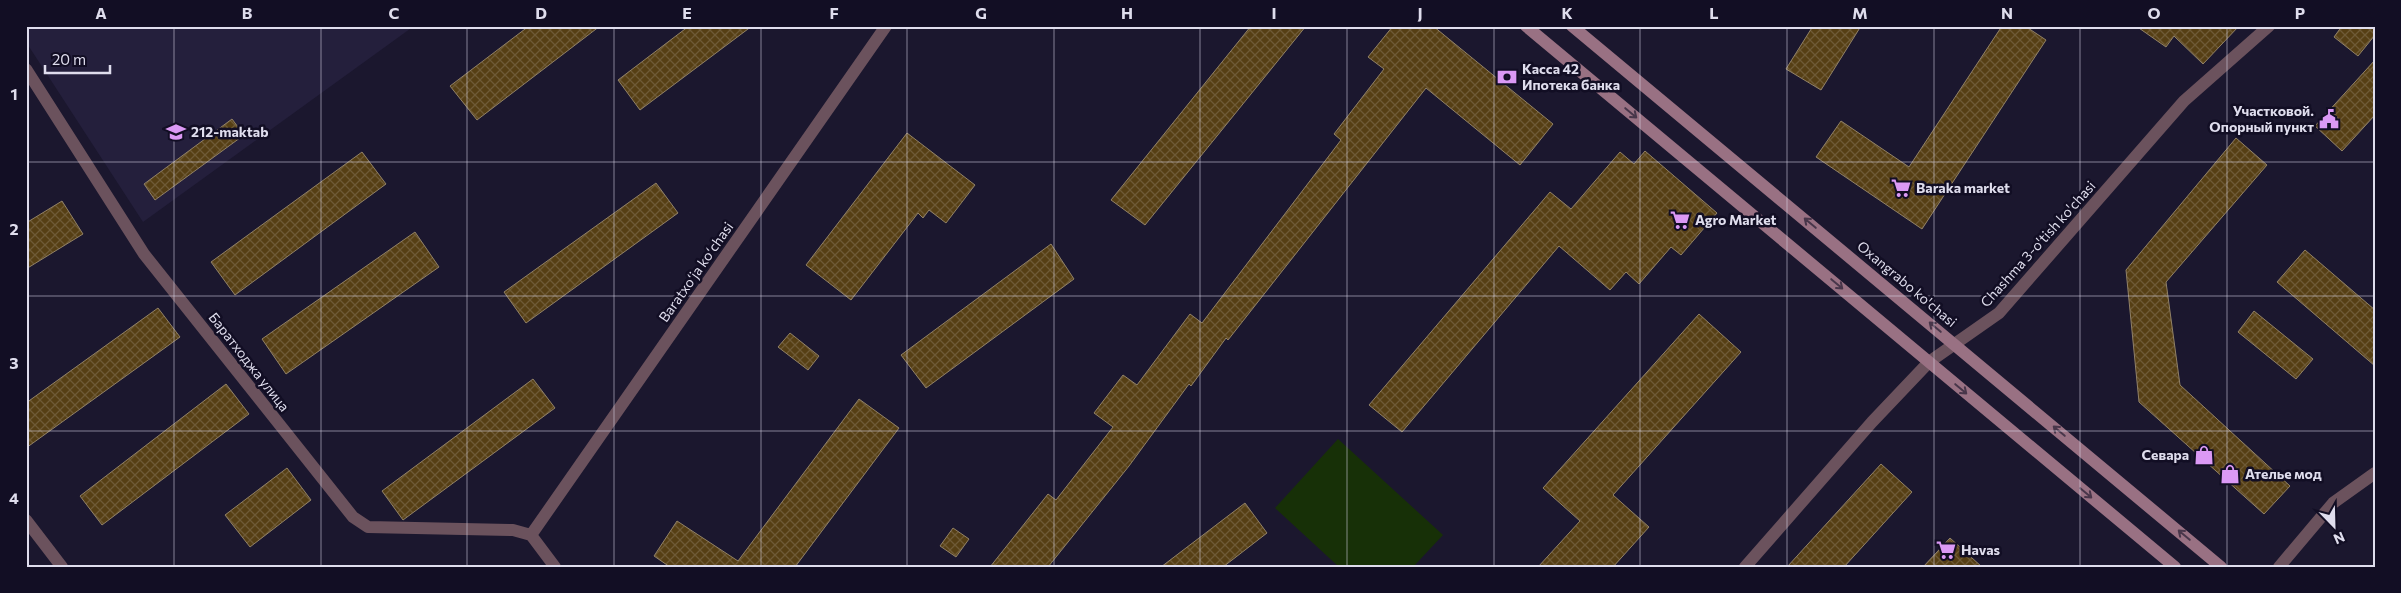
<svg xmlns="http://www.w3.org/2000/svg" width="2401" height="593" viewBox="0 0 2401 593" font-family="Commissioner,sans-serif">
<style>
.built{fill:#241f3c}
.park{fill:#173007}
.building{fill:url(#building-cross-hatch);stroke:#918166}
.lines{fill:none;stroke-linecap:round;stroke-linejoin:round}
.minor{stroke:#6b525d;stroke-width:12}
.secondary{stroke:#997183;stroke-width:12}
.oneway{stroke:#48364a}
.grid{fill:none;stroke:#dfdded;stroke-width:1;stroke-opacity:0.55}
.labels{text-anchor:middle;stroke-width:5;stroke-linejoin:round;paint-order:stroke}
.poi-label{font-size:14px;font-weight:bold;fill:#dfdded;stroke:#120e24;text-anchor:start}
.street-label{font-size:14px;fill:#dfdded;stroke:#120e24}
.neatline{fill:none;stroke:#dfdded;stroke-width:2}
.grid-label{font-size:16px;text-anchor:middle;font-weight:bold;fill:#dfdded}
</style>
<defs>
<pattern id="building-cross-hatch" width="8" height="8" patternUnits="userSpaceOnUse" patternTransform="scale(1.25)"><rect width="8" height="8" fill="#563f14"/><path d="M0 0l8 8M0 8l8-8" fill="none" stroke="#6e5a36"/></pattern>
</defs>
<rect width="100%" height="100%" fill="#1b172e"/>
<path class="built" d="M 26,26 L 414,26 L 143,222 L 26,42 Z"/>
<path class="park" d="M 1338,439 L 1443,535 L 1413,567 L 1339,567 L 1275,508 Z"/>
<path class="building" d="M 529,26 L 600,26 L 477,120 L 450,86 Z
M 689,26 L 752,26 L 640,110 L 618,80 Z
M 1251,26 L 1306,26 L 1145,225 L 1111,200 Z
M 1393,26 L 1433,26 L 1553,124 L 1520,165 L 1426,88 L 1228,340 L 1226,338 L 1191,386 L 1189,384 L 1129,466 L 1048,567 L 990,567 L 1048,494 L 1056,500 L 1113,427 L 1094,413 L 1123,375 L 1137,385 L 1190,314 L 1202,323 L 1341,140 L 1334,134 L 1384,69 L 1368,57 Z
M 1813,26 L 1861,26 L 1821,90 L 1786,69 Z
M 2002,26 L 2025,26 L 2046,40 L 1922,229 L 1816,157 L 1841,121 L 1909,167 Z
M 2136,26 L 2239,26 L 2203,64 L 2174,36 L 2166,47 Z
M 2342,26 L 2375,26 L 2375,35 L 2358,56 L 2334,37 Z
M 2375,60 L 2375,115 L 2342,151 L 2315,126 Z
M 232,119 L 244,135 L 155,200 L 144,184 Z
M 907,133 L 975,185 L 946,223 L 929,210 L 923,218 L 918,213 L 851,300 L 806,265 Z
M 2236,138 L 2267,165 L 2166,282 L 2180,385 L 2290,486 L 2264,514 L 2139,402 L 2126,270 Z
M 1645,151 L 1717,213 L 1681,255 L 1671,247 L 1639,284 L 1626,272 L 1610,290 L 1559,246 L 1402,432 L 1369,405 L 1550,192 L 1571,209 L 1620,152 L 1634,164 Z
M 362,152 L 386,184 L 235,295 L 211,262 Z
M 656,183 L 678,213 L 526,323 L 504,292 Z
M 62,201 L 83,234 L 26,269 L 26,223 Z
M 415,232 L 439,267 L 286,374 L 262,339 Z
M 1051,244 L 1074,279 L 926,388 L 901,355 Z
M 2305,250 L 2375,310 L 2375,366 L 2277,282 Z
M 158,308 L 180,337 L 26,448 L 26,403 Z
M 2254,311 L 2313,359 L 2296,379 L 2238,332 Z
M 1699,314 L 1741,352 L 1613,495 L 1649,527 L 1613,567 L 1538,567 L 1580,521 L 1543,488 Z
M 790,333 L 819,356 L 808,370 L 778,347 Z
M 533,379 L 555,408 L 403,520 L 382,491 Z
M 226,384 L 249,414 L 102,525 L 80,496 Z
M 859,399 L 899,428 L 795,567 L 670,567 L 654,556 L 677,521 L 738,561 Z
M 1881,464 L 1912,492 L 1844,567 L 1787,567 Z
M 287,468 L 311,500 L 250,547 L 225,515 Z
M 1245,503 L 1267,533 L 1223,567 L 1161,567 Z
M 953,528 L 969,539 L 956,557 L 940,546 Z
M 1950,538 L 1982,567 L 1923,567 Z"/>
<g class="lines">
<path class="minor" d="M 26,69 L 144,254 L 353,517 L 368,527 L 513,530 L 531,535
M 26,520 L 62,567
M 531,535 L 886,26
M 531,535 L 555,567
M 1745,567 L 1872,422 L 1929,362 L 1999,313 L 2184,101 L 2269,26
M 2279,567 L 2333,503 L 2375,473"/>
<path class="secondary" d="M 1526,26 L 2175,567
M 1572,26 L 2221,567"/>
</g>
<defs><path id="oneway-shaft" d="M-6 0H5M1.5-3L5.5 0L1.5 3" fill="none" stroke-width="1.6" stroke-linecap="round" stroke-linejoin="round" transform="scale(1.25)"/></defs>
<g class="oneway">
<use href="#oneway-shaft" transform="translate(1631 113) rotate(40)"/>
<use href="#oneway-shaft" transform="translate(1810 223) rotate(-140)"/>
<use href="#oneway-shaft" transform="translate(1837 284) rotate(40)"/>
<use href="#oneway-shaft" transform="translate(1935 327) rotate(-140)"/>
<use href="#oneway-shaft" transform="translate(1961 389) rotate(40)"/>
<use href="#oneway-shaft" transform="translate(2059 431) rotate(-140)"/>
<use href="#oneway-shaft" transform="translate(2086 493) rotate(40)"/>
<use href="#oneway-shaft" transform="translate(2184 535) rotate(-140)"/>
</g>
<path class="grid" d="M 174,26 L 174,567M 321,26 L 321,567M 467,26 L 467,567M 614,26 L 614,567M 761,26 L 761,567M 907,26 L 907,567M 1054,26 L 1054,567M 1200,26 L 1200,567M 1347,26 L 1347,567M 1494,26 L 1494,567M 1640,26 L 1640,567M 1787,26 L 1787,567M 1934,26 L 1934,567M 2080,26 L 2080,567M 2227,26 L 2227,567M 26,162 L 2375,162M 26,296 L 2375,296M 26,431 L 2375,431"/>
<defs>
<symbol id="bank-bare" viewBox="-9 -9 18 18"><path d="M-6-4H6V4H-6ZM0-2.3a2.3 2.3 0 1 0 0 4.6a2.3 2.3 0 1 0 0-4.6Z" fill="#db99f5" stroke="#120e24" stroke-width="2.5" paint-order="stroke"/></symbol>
<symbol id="civic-bare" viewBox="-9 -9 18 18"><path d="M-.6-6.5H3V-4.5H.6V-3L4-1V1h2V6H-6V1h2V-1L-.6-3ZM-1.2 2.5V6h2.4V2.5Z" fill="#db99f5" stroke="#120e24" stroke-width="2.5" paint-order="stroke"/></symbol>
<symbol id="school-bare" viewBox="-9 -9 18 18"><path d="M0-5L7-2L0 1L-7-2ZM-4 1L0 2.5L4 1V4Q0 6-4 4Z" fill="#db99f5" stroke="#120e24" stroke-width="2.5" paint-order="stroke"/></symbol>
<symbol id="supermarket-bare" viewBox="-9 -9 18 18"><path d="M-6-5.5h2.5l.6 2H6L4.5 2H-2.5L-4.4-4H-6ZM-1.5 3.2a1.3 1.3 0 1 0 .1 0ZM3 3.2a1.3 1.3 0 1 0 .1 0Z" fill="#db99f5" stroke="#120e24" stroke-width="2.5" paint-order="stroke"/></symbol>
<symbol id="shop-bare" viewBox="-9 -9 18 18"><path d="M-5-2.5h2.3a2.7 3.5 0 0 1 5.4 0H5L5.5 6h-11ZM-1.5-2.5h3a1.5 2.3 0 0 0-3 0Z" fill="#db99f5" stroke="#120e24" stroke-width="2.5" paint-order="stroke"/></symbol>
</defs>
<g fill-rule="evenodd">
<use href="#bank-bare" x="1493" y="63" width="28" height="28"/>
<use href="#civic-bare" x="2315" y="105" width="28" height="28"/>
<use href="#school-bare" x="162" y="118" width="28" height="28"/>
<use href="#supermarket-bare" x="1887" y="174" width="28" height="28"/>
<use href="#supermarket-bare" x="1666" y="206" width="28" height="28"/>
<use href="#shop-bare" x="2190" y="441" width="28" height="28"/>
<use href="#shop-bare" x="2216" y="460" width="28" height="28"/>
<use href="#supermarket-bare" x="1932" y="536" width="28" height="28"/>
</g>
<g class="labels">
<g class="poi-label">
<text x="1522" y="74">Касса 42<tspan x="1522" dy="16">Ипотека банка</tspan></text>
<text x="2314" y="116" text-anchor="end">Участковой.<tspan x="2314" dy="16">Опорный пункт</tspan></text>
<text x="191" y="137">212-maktab</text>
<text x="1916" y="193">Baraka market</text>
<text x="1695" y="225">Agro Market</text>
<text x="2189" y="460" text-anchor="end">Севара</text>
<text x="2245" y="479">Ателье мод</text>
<text x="1961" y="555">Havas</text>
</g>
<g class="street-label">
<text transform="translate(2038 244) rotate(-48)" y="5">Chashma 3-o'tish ko'chasi</text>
<text transform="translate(696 272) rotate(-55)" y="5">Baratxoʻja koʻchasi</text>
<text transform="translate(1907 284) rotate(40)" y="5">Oxangrabo ko'chasi</text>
<text transform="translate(249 362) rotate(52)" y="5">Баратходжа улица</text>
</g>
</g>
<rect width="2401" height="593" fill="none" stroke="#120e24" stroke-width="55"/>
<g transform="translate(2334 526) rotate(157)" stroke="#120e24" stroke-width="4" paint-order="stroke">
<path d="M0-4L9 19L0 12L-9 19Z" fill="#dfdded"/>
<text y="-8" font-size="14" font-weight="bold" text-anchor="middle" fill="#dfdded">N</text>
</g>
<path d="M45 65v8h65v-8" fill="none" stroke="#dfdded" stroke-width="2.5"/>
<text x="52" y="65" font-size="15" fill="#dfdded" stroke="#120e24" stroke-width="4" paint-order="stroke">20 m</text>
<rect x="28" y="28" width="2346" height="538" class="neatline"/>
<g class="grid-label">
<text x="101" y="19">A</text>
<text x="247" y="19">B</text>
<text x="394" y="19">C</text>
<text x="541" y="19">D</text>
<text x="687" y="19">E</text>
<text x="834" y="19">F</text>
<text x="981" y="19">G</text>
<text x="1127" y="19">H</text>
<text x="1274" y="19">I</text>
<text x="1420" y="19">J</text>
<text x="1567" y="19">K</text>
<text x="1714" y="19">L</text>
<text x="1860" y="19">M</text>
<text x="2007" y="19">N</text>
<text x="2154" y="19">O</text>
<text x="2300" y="19">P</text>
<text x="14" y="100">1</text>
<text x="14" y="235">2</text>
<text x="14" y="369">3</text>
<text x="14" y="504">4</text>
</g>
</svg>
